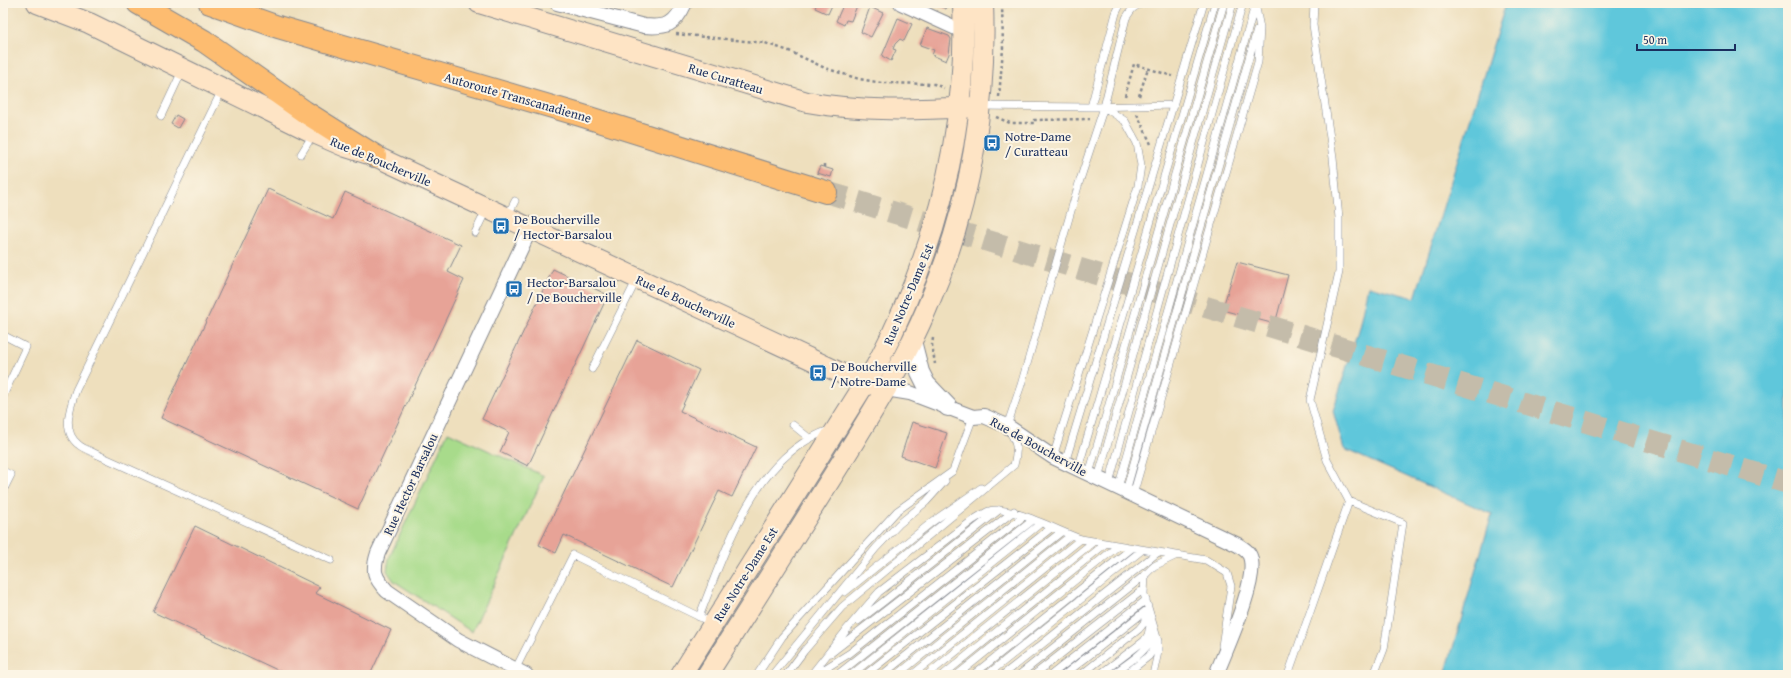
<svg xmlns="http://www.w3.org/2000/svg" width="1791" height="678" viewBox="0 0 1791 678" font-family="'Gentium Book Plus',serif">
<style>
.green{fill:#a8db8b;stroke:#628574}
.water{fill:#5ec7db;stroke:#3c7b9c}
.building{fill:#e7a397}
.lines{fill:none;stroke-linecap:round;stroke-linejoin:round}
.motorway-tunnel{stroke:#c4bcaa;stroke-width:22;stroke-dasharray:22 11;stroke-linecap:butt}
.service-casing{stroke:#84878e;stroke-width:8}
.minor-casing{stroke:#84878e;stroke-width:16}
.tertiary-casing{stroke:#84878e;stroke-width:20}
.secondary-casing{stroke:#84878e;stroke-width:22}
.motorway-casing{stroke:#84878e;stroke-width:24}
.path{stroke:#84878e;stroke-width:2.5;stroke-dasharray:3 3;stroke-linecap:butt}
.service{stroke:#fff;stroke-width:7}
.minor{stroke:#fff;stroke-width:14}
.tertiary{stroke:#fff;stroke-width:18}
.secondary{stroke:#fee4c5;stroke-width:20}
.motorway{stroke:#fdbc6f;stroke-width:22}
.labels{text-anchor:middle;stroke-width:4;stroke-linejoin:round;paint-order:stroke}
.street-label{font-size:13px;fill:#1b2f5e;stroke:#fcf5e5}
.poi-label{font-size:13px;fill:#1b2f5e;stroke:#fcf5e5;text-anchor:start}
</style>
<rect width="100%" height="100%" fill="#fcf5e5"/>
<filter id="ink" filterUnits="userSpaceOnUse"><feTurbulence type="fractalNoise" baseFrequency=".025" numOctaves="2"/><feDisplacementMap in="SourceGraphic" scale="8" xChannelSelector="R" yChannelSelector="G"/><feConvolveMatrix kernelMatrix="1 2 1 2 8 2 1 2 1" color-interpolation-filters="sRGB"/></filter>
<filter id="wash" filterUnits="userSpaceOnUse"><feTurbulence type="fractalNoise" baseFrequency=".012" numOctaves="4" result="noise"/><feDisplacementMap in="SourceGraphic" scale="16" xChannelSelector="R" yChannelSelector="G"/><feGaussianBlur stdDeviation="0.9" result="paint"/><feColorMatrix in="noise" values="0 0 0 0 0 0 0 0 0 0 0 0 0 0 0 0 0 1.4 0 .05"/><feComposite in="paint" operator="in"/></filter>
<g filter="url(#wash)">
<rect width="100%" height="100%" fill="#eedfbd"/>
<path class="green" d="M 448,432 L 544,476 L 472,632 L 394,581 L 387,571 L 389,558 Z"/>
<path class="water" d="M 1506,3 L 1788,3 L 1788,675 L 1445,675 L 1492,514 L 1344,449 L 1333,411 L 1359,327 L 1368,286 L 1415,298 Z"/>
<g id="blocks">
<path class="building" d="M 817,3 L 833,3 L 828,14 L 815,8 Z
M 844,3 L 858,3 L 851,21 L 846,20 L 844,25 L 836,21 Z
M 933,3 L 948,3 L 949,4 L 946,9 Z
M 870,7 L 883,13 L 871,37 L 861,32 Z
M 898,18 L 912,24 L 904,41 L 900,39 L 895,44 L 893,49 L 896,50 L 891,61 L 882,56 Z
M 927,28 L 949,36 L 951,39 L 949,54 L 946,61 L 932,55 L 934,50 L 920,45 Z
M 176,115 L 183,119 L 178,128 L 171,124 Z
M 820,166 L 833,170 L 831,177 L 817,173 Z
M 268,189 L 333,219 L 345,192 L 461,245 L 448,272 L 464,280 L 358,509 L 161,418 Z
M 1237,262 L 1288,275 L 1275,324 L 1222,310 Z
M 553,269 L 608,295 L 528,466 L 500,452 L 509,432 L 482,419 Z
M 637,340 L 699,370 L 680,411 L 756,447 L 732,497 L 719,491 L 673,587 L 564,535 L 556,553 L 539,545 Z
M 912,422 L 947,433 L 935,468 L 901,456 Z
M 195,526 L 320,587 L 315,593 L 391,630 L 370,675 L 288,675 L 153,612 Z"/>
</g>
</g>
<g filter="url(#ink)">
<use href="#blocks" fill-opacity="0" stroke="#84878e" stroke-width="1"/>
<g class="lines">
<path class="motorway-tunnel" d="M 826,192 L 1788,483"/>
<defs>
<path id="service" d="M 222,90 L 76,390 C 70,407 61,432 79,445 C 84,449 91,451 96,454 L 331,560
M 980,106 L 1091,107 L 1174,105
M 1091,107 L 1116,13 L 1121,3
M 161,116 L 183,69
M 301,154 L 314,133
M 507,217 L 515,201
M 475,233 L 487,208
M 3,335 L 26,347 L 3,396
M 592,369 L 637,279
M 793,425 L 809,438
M 1053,457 L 1138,186 L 1141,165 L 1137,143 L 1125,121 L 1104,107
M 1065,463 L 1204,3
M 1078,469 L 1215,3
M 3,471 L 11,475 L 3,491
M 1089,474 L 1224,3
M 1098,478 L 1233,3
M 1109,483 L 1243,3
M 1118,488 L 1255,5
M 1126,491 L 1257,30
M 1133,495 L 1258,62 L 1260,28 L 1255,3
M 1349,501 L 1403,523 L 1384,649 L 1374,675
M 845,592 L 932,522 L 981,488
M 699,617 C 726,550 755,453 832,429
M 858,621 L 883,602 L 999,510
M 846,630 L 879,592 L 973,520 C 978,517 984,513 989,511 C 1008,504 1060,532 1081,539 L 1206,560 L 1227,573 L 1231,586 L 1222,646
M 831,653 L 1014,511
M 515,670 L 573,555 L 712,623
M 757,675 L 782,637 L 897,511 L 953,471 L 973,417
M 772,675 L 876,548 L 899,524 L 926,502 L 945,481
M 786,675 L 804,651 L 842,607 L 1014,465 C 1019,447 1016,442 1007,426 L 1021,385 L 1079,183 L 1104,107 L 1126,18 C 1131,10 1134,5 1144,3
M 811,675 L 849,627
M 815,675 L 850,653 L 1024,516
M 837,675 L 1033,520
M 851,675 L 1041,523
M 865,675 L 1051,528
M 882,675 L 1061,532
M 897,675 L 1070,536
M 912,675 L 1081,539
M 927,675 L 1093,542
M 943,675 L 1105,544
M 957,675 L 1118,546
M 973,675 L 1132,548
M 987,675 L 1142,550
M 1003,675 L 1157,553
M 1019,675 L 1145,575
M 1034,675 L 1144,589
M 1051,675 L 1146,600
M 1064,675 L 1148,609
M 1081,675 L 1139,629 L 1144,623 L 1148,609
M 1099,675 L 1144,641 L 1148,635 L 1151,621
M 1112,675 C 1126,663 1152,651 1154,630
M 1125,675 L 1149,656 L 1157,643
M 1153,675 L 1158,652 L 1158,641 L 1144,594 L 1145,575 L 1154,566 L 1175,556
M 1288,675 L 1349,501 L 1327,460 L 1310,400 L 1339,272 L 1339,218 L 1333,158 L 1313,25 L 1314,3"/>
<path id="minor" d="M 557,3 L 644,26 C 667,28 675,25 685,3
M 901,3 L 960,30 L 964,35 L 965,39
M 886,389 L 910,393 L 973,417 L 984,416 L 1007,426 L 1053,457 L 1238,545 C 1244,549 1250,552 1251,560 C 1256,585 1226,649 1216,675
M 526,675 L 458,640 L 387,591 C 374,577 372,571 378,553 L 530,229"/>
<path id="tertiary" d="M 912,341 L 920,372 L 926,384 L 948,407"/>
<path id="secondary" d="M 37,3 L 89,23 L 314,133 L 346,147 L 375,156 L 847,376 L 886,389
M 479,3 L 807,102 C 861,112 918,110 972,107
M 681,675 L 876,366 C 936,252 968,133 963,3
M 707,675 C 753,603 799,530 844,458 C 874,409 905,361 927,308 C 969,212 987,108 983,3"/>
<path id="motorway" d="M 138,3 L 204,41 L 305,112 L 375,156
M 210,3 L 278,27 L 580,115 L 826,192"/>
</defs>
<use href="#service" class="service-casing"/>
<use href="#minor" class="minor-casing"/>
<use href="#tertiary" class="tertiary-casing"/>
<use href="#secondary" class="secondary-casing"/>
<use href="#motorway" class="motorway-casing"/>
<path class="path" d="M 676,34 L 765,43 L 789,51 L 825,68 L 859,79 L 882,83 L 934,84 L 944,88
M 1125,96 L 1134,64 L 1172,76
M 1139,96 L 1148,68
M 999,97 L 1003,49 L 1002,3
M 1137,114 L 1151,144
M 996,117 L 1010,123 L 1034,123 L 1034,120 L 1090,119
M 824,167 L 824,164
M 933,338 L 932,345 L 935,364"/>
<use href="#service" class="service"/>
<use href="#minor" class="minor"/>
<use href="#tertiary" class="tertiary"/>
<use href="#secondary" class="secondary"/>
<use href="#motorway" class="motorway"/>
</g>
</g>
<defs>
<symbol id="bus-square" viewBox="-11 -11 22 22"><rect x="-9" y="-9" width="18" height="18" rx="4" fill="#1f6fb2" stroke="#fcf5e5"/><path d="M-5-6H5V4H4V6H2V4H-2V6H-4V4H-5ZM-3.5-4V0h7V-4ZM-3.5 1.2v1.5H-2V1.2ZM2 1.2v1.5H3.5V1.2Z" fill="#fff"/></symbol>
</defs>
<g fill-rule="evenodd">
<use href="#bus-square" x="982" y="133" width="20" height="20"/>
<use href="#bus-square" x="491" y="216" width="20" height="20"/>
<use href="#bus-square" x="504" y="279" width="20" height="20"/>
<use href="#bus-square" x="808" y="363" width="20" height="20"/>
</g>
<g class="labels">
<g class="street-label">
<text transform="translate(726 78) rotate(17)" y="5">Rue Curatteau</text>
<text transform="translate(518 97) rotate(16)" y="5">Autoroute Transcanadienne</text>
<text transform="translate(381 161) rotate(23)" y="5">Rue de Boucherville</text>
<text transform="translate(908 294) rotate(-67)" y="5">Rue Notre-Dame Est</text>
<text transform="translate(686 301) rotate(25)" y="5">Rue de Boucherville</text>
<text transform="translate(1039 446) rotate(29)" y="5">Rue de Boucherville</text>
<text transform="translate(410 484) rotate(-65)" y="5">Rue Hector Barsalou</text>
<text transform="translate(745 574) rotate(-58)" y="5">Rue Notre-Dame Est</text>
</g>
<g class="poi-label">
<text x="1005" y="141">Notre-Dame<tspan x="1005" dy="15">/ Curatteau</tspan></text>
<text x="514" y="224">De Boucherville<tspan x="514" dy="15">/ Hector-Barsalou</tspan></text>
<text x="527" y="287">Hector-Barsalou<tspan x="527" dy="15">/ De Boucherville</tspan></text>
<text x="831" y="371">De Boucherville<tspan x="831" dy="15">/ Notre-Dame</tspan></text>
</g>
</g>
<rect width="1791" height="678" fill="none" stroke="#fcf5e5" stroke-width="16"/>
<path d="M1637 44v6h98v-6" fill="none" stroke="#1b2f5e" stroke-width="2"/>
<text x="1643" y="44" font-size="12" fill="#1b2f5e" stroke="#fcf5e5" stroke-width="3" paint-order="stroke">50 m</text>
</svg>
